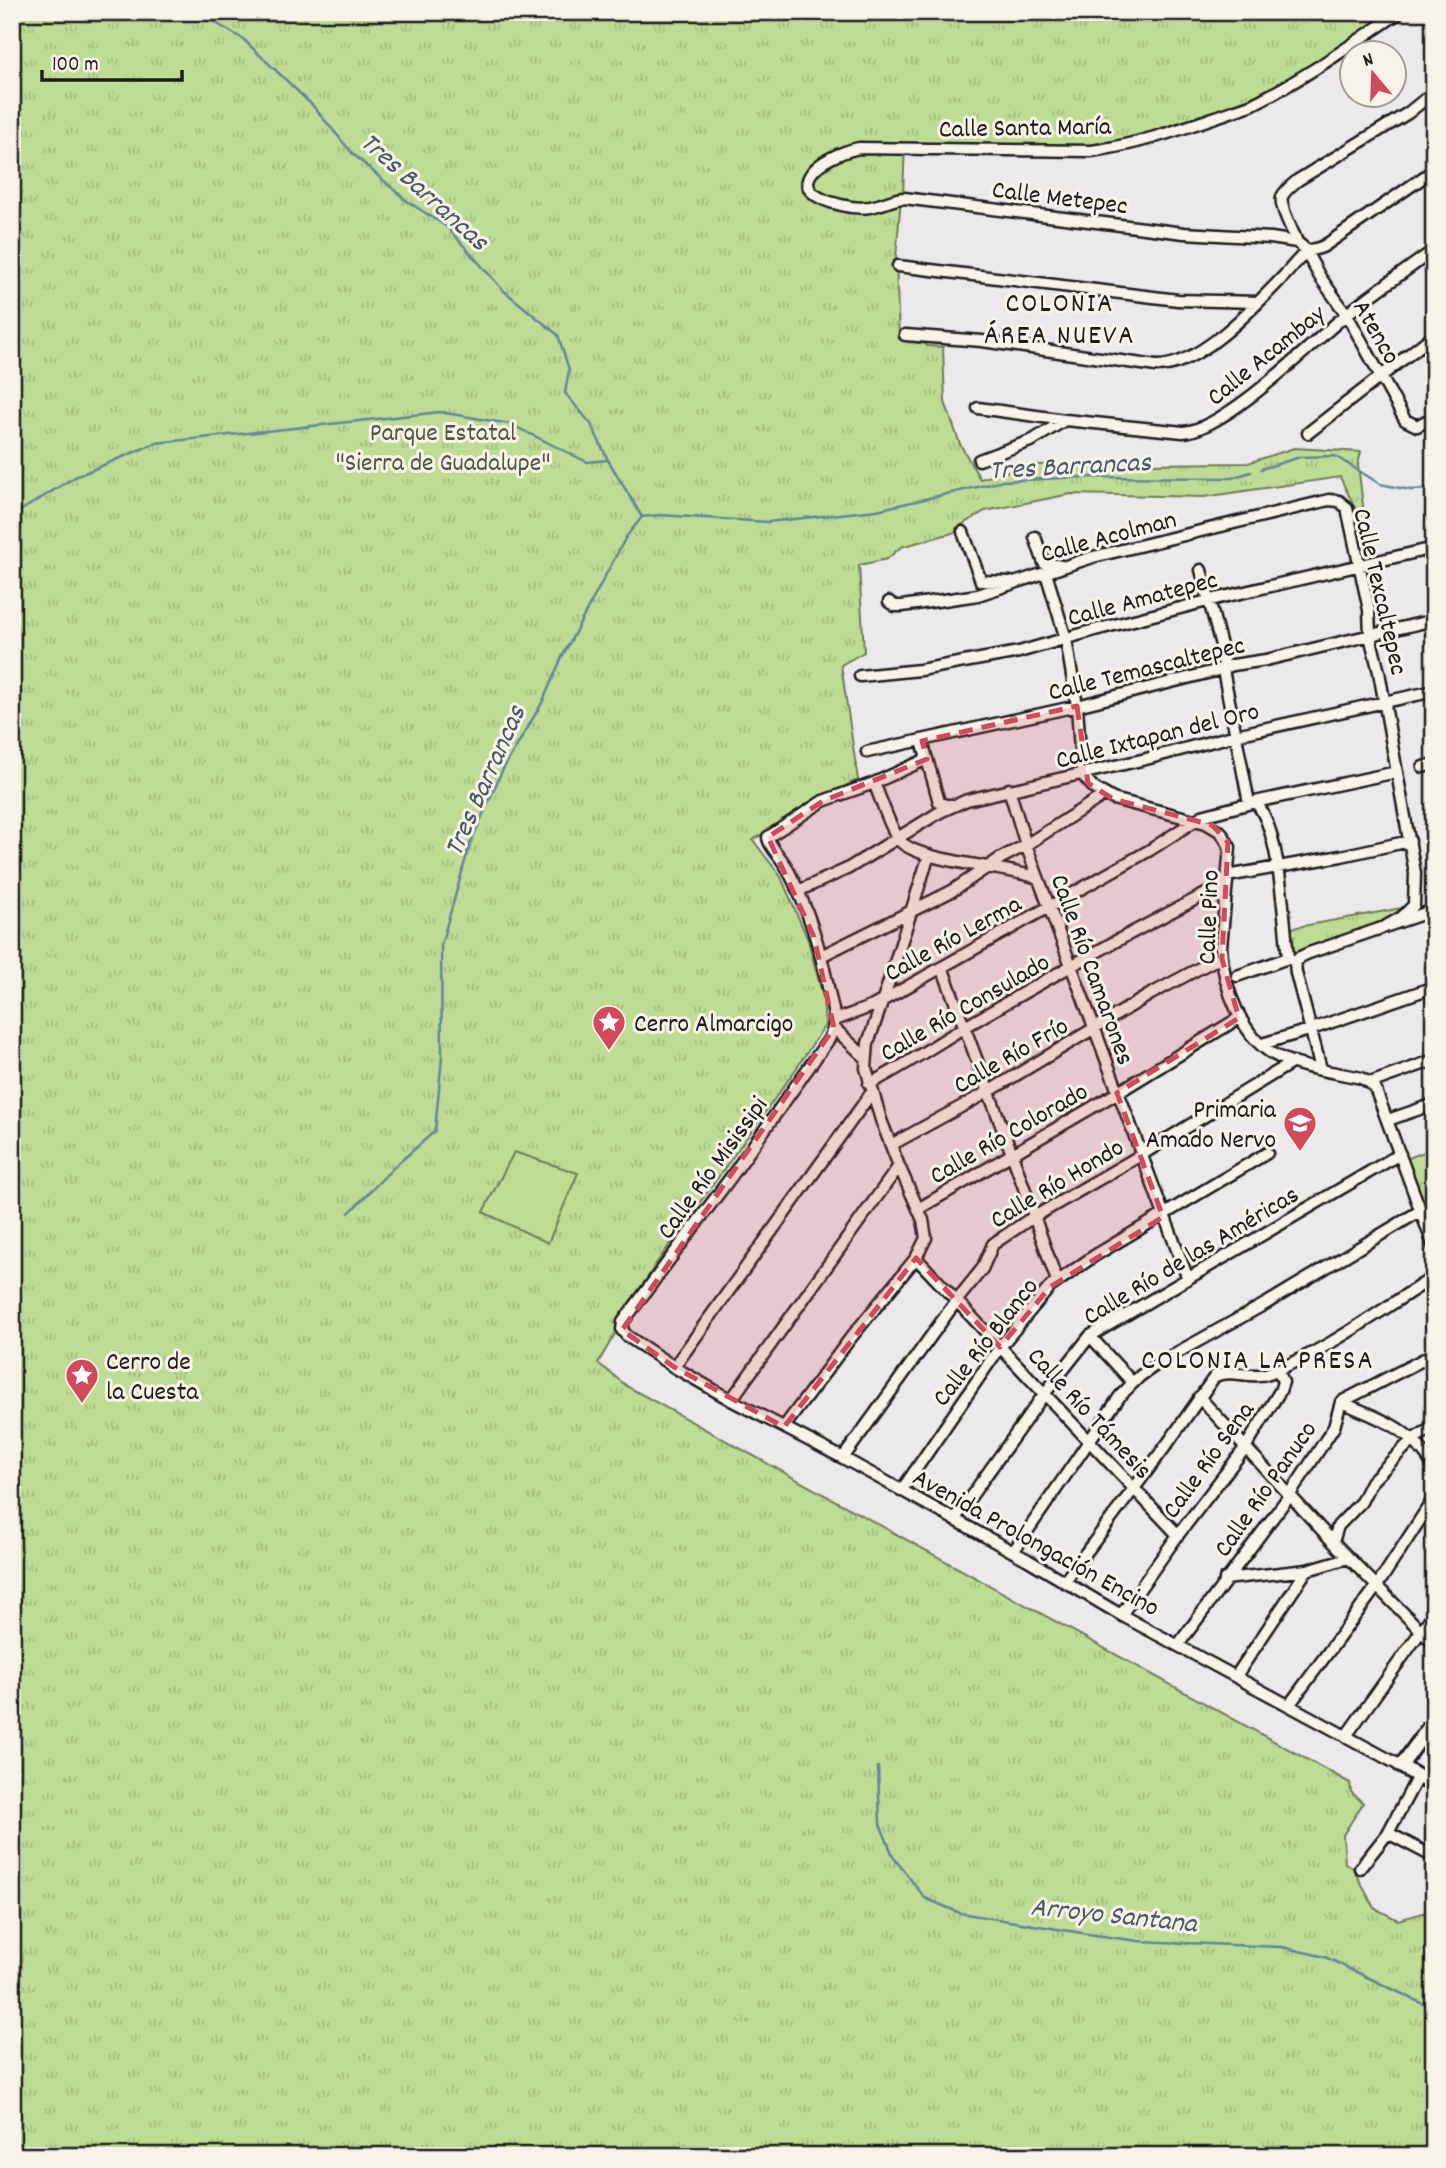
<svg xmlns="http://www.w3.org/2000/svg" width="1446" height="2168" viewBox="0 0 1446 2168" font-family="Dekko,sans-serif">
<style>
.grass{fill:url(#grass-tufts);stroke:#6d7c58;stroke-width:2}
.pitch{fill:#bedc94;stroke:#6d7c58;stroke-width:2}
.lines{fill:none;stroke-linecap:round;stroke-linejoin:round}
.stream{stroke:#63859c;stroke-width:2.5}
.minor-casing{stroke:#1c1c1c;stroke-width:15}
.major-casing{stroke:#1c1c1c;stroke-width:18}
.minor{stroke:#f7f3e8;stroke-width:10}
.major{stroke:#f7f3e8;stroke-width:12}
.marked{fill:#d1495b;fill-opacity:0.2;stroke:#d1495b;stroke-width:5;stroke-dasharray:14 9;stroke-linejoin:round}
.labels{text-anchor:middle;stroke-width:6;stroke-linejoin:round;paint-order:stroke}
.street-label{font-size:26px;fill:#1c1c1c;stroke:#f7f3e8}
.park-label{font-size:26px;fill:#4d5640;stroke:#f7f3e8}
.poi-label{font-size:26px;fill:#1c1c1c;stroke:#f7f3e8;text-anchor:start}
.water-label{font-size:28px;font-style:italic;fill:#465967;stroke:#f7f3e8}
.neighbourhood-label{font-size:28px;letter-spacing:2px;fill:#1c1c1c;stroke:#f7f3e8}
</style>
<defs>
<pattern id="grass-tufts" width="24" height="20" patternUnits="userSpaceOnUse" patternTransform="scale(1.75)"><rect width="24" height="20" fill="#bedc94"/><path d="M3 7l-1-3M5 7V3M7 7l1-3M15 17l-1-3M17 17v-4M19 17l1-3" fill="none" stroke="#a3bc7f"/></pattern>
</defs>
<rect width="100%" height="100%" fill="#ebe9ea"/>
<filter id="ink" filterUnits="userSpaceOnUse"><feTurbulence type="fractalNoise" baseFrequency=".0143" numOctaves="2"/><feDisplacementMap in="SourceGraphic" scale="14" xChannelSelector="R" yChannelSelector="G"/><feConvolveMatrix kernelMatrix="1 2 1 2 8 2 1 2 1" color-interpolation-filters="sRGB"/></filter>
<g filter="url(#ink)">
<path class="grass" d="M 12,12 L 1400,12 L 1332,57 L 1277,85 L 1264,94 L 1146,135 L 1091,145 L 1006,147 L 905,144 L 903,196 L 901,196 L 896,259 L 899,339 L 926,344 L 927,346 L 943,347 L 945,402 L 960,444 L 980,479 L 1030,465 L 1248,463 L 1294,448 L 1361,452 L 1358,464 L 1366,531 L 1340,477 L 1204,497 L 1071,494 L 985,511 L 956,528 L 956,532 L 901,547 L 887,559 L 859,565 L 864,652 L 841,665 L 858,780 L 832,792 L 753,840 L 781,877 L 808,940 L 823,997 L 825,1025 L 796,1069 L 655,1265 L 598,1363 L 628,1387 L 1350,1783 L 1351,1792 L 1363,1803 L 1343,1835 L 1345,1863 L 1353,1868 L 1374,1908 L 1398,1920 L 1434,1910 L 1434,2156 L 12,2156 Z
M 1402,908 L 1377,928 L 1285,962 L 1286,929 Z
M 1434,1148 L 1434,1234 L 1406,1159 Z"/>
<path class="pitch" d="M 514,1152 L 578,1173 L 548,1243 L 483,1212 Z"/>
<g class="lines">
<path class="stream" d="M 195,12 L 199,13 L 243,39 L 312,105 L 353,154 L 407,201 L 447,227 L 503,290 L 558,335 L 569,370 L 565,393 L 591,424 L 608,460 L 642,517
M 1261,469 L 1300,457 L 1335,456 L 1380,484 L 1410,490 L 1434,489
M 12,516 L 75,477 L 156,443 L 440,412 L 510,424 L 587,462 L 608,460
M 349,1213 L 394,1167 L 435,1131 L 442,1057 L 441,945 L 470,844 L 502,771 L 542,703 L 562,657 L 626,537 L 642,517 L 660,515 L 767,522 L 877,510 L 1003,481 L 1083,477 L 1231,478 L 1251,472
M 878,1767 L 880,1824 L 894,1858 L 925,1898 L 960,1913 L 1088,1934 L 1138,1941 L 1282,1947 L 1325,1957 L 1434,2009"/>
<defs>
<path id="minor" d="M 1400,12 C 1351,45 1304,79 1251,105 C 1199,122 1146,144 1091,151 L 859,148 C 820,156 776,190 841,205 C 852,208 867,209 878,205 C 887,203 895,198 904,198 L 1184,233 L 1271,238 L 1297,242 L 1304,248 L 1320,277 L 1347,315 L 1405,420 L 1417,426 L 1434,417
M 1297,242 C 1294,233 1279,206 1282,197 C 1284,191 1293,184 1298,180 L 1408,113 L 1434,92
M 898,266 L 1178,300 L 1258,302
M 905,335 L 982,341 L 1156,366 C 1199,367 1253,308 1282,278 C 1290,270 1299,257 1308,251 C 1313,249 1319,249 1324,246 L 1434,170
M 978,408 L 1065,420 L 1183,432 C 1224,431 1313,342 1347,314 C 1375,292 1405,271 1434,250
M 1308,433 L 1434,335
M 979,460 L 1033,440 L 1065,420
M 963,532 L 981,581 L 1011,582
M 1035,537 L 1044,563 L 1061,566
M 1201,570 L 1223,653 L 1224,675 L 1249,803
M 1046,573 L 1066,639 L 1077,706 L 1081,766 L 1085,778 L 1094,788 L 1113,799 L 1206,823 L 1221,832 L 1230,847 L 1221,947 C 1223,986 1242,1042 1281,1058 C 1305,1069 1335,1072 1361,1078 L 1370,1083 L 1375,1088 L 1434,1247
M 889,602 L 895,606 L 902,606 L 978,595 L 1093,557 L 1329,500 L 1339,501 L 1347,508 L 1369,610 L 1370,636 L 1379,672 L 1415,873 L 1414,905 L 1402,917 L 1386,926
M 860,676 L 920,670 L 1019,652 L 1095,630 L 1219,598 L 1434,548
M 922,741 L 939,802 L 945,805 L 953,805
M 867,752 L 1077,706 L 1211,672 L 1233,665 L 1266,660 L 1434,620
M 927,759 L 874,783 L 823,801 L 768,837 C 769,847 782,858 787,868 C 808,907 822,954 830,997 C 832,1005 835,1015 834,1023 C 834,1029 831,1034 829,1039 L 731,1177 L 623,1322 L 622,1330 L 627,1336 L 674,1367 L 731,1400 L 843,1458 L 1028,1560 L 1121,1615 L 1401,1766
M 1423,767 L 1434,764
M 874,783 C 880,796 892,834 901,842 C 924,863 1005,866 1038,878
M 1009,789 L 1026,845 L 1188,1279
M 1255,802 C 1280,826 1284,922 1288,958
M 1227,876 L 1341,856 L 1410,841
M 798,891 L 847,869 L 940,812 L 967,800 L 1146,759 L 1236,735 L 1434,691
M 821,956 L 952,891 L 1001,858 L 1026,845 L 1104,795
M 1295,963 L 1300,957 L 1309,953 L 1434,910
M 1295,963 L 1296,973 L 1321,1069
M 942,967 L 1012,1154 L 1057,1281
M 1237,976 L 1288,958 L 1292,960
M 835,1020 L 873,1006 L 1150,850 L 1202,816 L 1255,802 L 1397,772
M 834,1028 L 865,1057
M 1262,1044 L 1309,1030 L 1434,987
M 1370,1083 L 1434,1060
M 869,1084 C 903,1067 933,1046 965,1027 C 1051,976 1138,928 1227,883
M 1388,1120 L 1434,1104
M 891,1145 L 988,1092 L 1151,994 L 1213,961 L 1222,959
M 918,1209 L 1117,1093 L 1239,1018
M 916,1258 L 1178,1535
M 1090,1336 L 1132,1382
M 674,1367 L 872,1092
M 1199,1397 L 1333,1542 L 1434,1644
M 731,1400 L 899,1166
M 1341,1402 C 1382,1420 1410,1427 1434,1467
M 784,1427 L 849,1340 L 916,1258 L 926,1238 L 923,1220 L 899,1166 L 881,1120 L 866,1068 L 868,1043 L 883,1000 L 929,855
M 843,1458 L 957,1300 L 982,1269 L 993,1244 L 1027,1221 L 1141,1155 L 1293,1062
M 901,1491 L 1000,1347 L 1050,1287 L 1094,1256 L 1267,1153
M 954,1520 L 1045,1393 L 1090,1336 L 1400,1154
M 1333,1542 L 1338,1526 L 1361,1502 L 1371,1482 L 1413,1439 L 1434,1427
M 1013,1552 L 1120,1396 L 1140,1376 L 1160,1362 L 1267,1303 L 1420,1211
M 1225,1579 L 1307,1570 L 1348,1558
M 1064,1582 L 1168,1443 L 1215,1376 C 1232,1368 1251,1380 1269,1373 C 1325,1352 1382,1309 1434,1277
M 1121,1615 L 1178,1535 L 1245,1448 L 1280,1391 L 1283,1382 L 1278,1369
M 1178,1645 L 1289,1496 L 1334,1427 L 1341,1402 L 1434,1354
M 1236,1676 L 1307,1570
M 1290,1704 L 1377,1586 L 1434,1498
M 1346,1736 L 1434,1613
M 1388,1833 L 1434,1857
M 1360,1868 L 1388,1833 L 1418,1776"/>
<path id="major" d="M 1434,1720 L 1401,1766 L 1434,1786"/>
</defs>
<use href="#minor" class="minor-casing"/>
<use href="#major" class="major-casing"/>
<use href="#minor" class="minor"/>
<use href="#major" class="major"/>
</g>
</g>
<path class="marked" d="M 1077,706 L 1088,783 L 1113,799 L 1212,825 L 1228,842 L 1222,959 L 1239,1018 L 1117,1093 L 1163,1217 L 1050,1287 L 1000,1347 L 916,1258 L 784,1427 L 674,1367 L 622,1330 L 834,1028 L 814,937 L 768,837 L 823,801 L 927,759 L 922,741 Z"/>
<defs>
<symbol id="sight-pin" viewBox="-11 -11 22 30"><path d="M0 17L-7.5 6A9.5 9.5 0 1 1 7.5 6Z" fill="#d1495b" stroke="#f7f3e8"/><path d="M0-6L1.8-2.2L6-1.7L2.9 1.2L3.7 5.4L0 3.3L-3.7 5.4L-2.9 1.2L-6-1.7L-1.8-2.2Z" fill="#fff"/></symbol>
<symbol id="school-pin" viewBox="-11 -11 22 30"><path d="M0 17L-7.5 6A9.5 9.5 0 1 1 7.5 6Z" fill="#d1495b" stroke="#f7f3e8"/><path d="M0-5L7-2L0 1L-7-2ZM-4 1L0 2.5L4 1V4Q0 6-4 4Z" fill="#fff"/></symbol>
</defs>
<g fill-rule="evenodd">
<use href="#sight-pin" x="590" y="1003" width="38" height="52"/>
<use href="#school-pin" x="1281" y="1104" width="38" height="52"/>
<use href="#sight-pin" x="63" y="1356" width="38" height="52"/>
</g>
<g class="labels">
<g class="street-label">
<text transform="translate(1025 126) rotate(-1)" y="9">Calle Santa María</text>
<text transform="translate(1060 196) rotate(7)" y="9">Calle Metepec</text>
<text transform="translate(1378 331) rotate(60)" y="9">Atenco</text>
<text transform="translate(1265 354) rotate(-39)" y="9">Calle Acambay</text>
<text transform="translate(1108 535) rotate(-15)" y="9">Calle Acolman</text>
<text transform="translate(1382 591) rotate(77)" y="9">Calle Texcaltepec</text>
<text transform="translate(1142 597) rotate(-15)" y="9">Calle Amatepec</text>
<text transform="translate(1146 667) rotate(-14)" y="9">Calle Temascaltepec</text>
<text transform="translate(1157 734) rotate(-14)" y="9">Calle Ixtapan del Oro</text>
<text transform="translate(1207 917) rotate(-88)" y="9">Calle Pino</text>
<text transform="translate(952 937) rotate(-29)" y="9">Calle Río Lerma</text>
<text transform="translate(1094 969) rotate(70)" y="9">Calle Río Camarones</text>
<text transform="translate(964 1006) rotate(-30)" y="9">Calle Río Consulado</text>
<text transform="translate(1010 1054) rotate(-30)" y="9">Calle Río Frío</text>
<text transform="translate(1008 1132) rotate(-30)" y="9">Calle Río Colorado</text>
<text transform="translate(711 1167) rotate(-54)" y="9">Calle Río Misissipi</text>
<text transform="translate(1056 1182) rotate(-31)" y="9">Calle Río Hondo</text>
<text transform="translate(1190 1254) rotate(-31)" y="9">Calle Río de las Américas</text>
<text transform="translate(984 1341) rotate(-52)" y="9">Calle Río Blanco</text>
<text transform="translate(1091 1412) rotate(47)" y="9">Calle Río Támesis</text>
<text transform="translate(1207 1459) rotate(-54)" y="9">Calle Río Sena</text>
<text transform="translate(1264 1488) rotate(-55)" y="9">Calle Río Panuco</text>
<text transform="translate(1037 1541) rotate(29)" y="9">Avenida Prolongación Encino</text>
</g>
<g class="park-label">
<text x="443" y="440">Parque Estatal<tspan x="443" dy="30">"Sierra de Guadalupe"</tspan></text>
</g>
<g class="poi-label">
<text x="634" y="1031">Cerro Almarcigo</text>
<text x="1276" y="1117" text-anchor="end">Primaria<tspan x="1276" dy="30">Amado Nervo</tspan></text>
<text x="106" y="1369">Cerro de<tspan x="106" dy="30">la Cuesta</tspan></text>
</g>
<g class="water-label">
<text transform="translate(426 190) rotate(42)" y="10">Tres Barrancas</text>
<text transform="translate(1070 464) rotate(-3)" y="10">Tres Barrancas</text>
<text transform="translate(483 780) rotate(-66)" y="10">Tres Barrancas</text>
<text transform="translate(1114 1913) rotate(6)" y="10">Arroyo Santana</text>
</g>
<g class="neighbourhood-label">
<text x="1060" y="311">COLONIA<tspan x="1060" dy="32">ÁREA NUEVA</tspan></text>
<text x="1258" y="1368">COLONIA LA PRESA</text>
</g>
</g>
<rect width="1446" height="2168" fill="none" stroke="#f7f3e8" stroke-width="42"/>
<rect x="21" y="21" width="1404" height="2126" fill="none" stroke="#1c1c1c" stroke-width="2.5" filter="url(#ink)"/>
<g transform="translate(1373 74) rotate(341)"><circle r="33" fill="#f7f3e8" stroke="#9f9d96" stroke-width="2"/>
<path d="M0-5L12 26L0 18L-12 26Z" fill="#d1495b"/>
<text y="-10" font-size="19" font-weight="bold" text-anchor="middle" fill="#1c1c1c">N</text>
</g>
<path d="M42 70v10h140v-10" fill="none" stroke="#1c1c1c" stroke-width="3.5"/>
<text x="52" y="70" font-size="21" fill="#1c1c1c" stroke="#f7f3e8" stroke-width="5" paint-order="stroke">100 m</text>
</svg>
